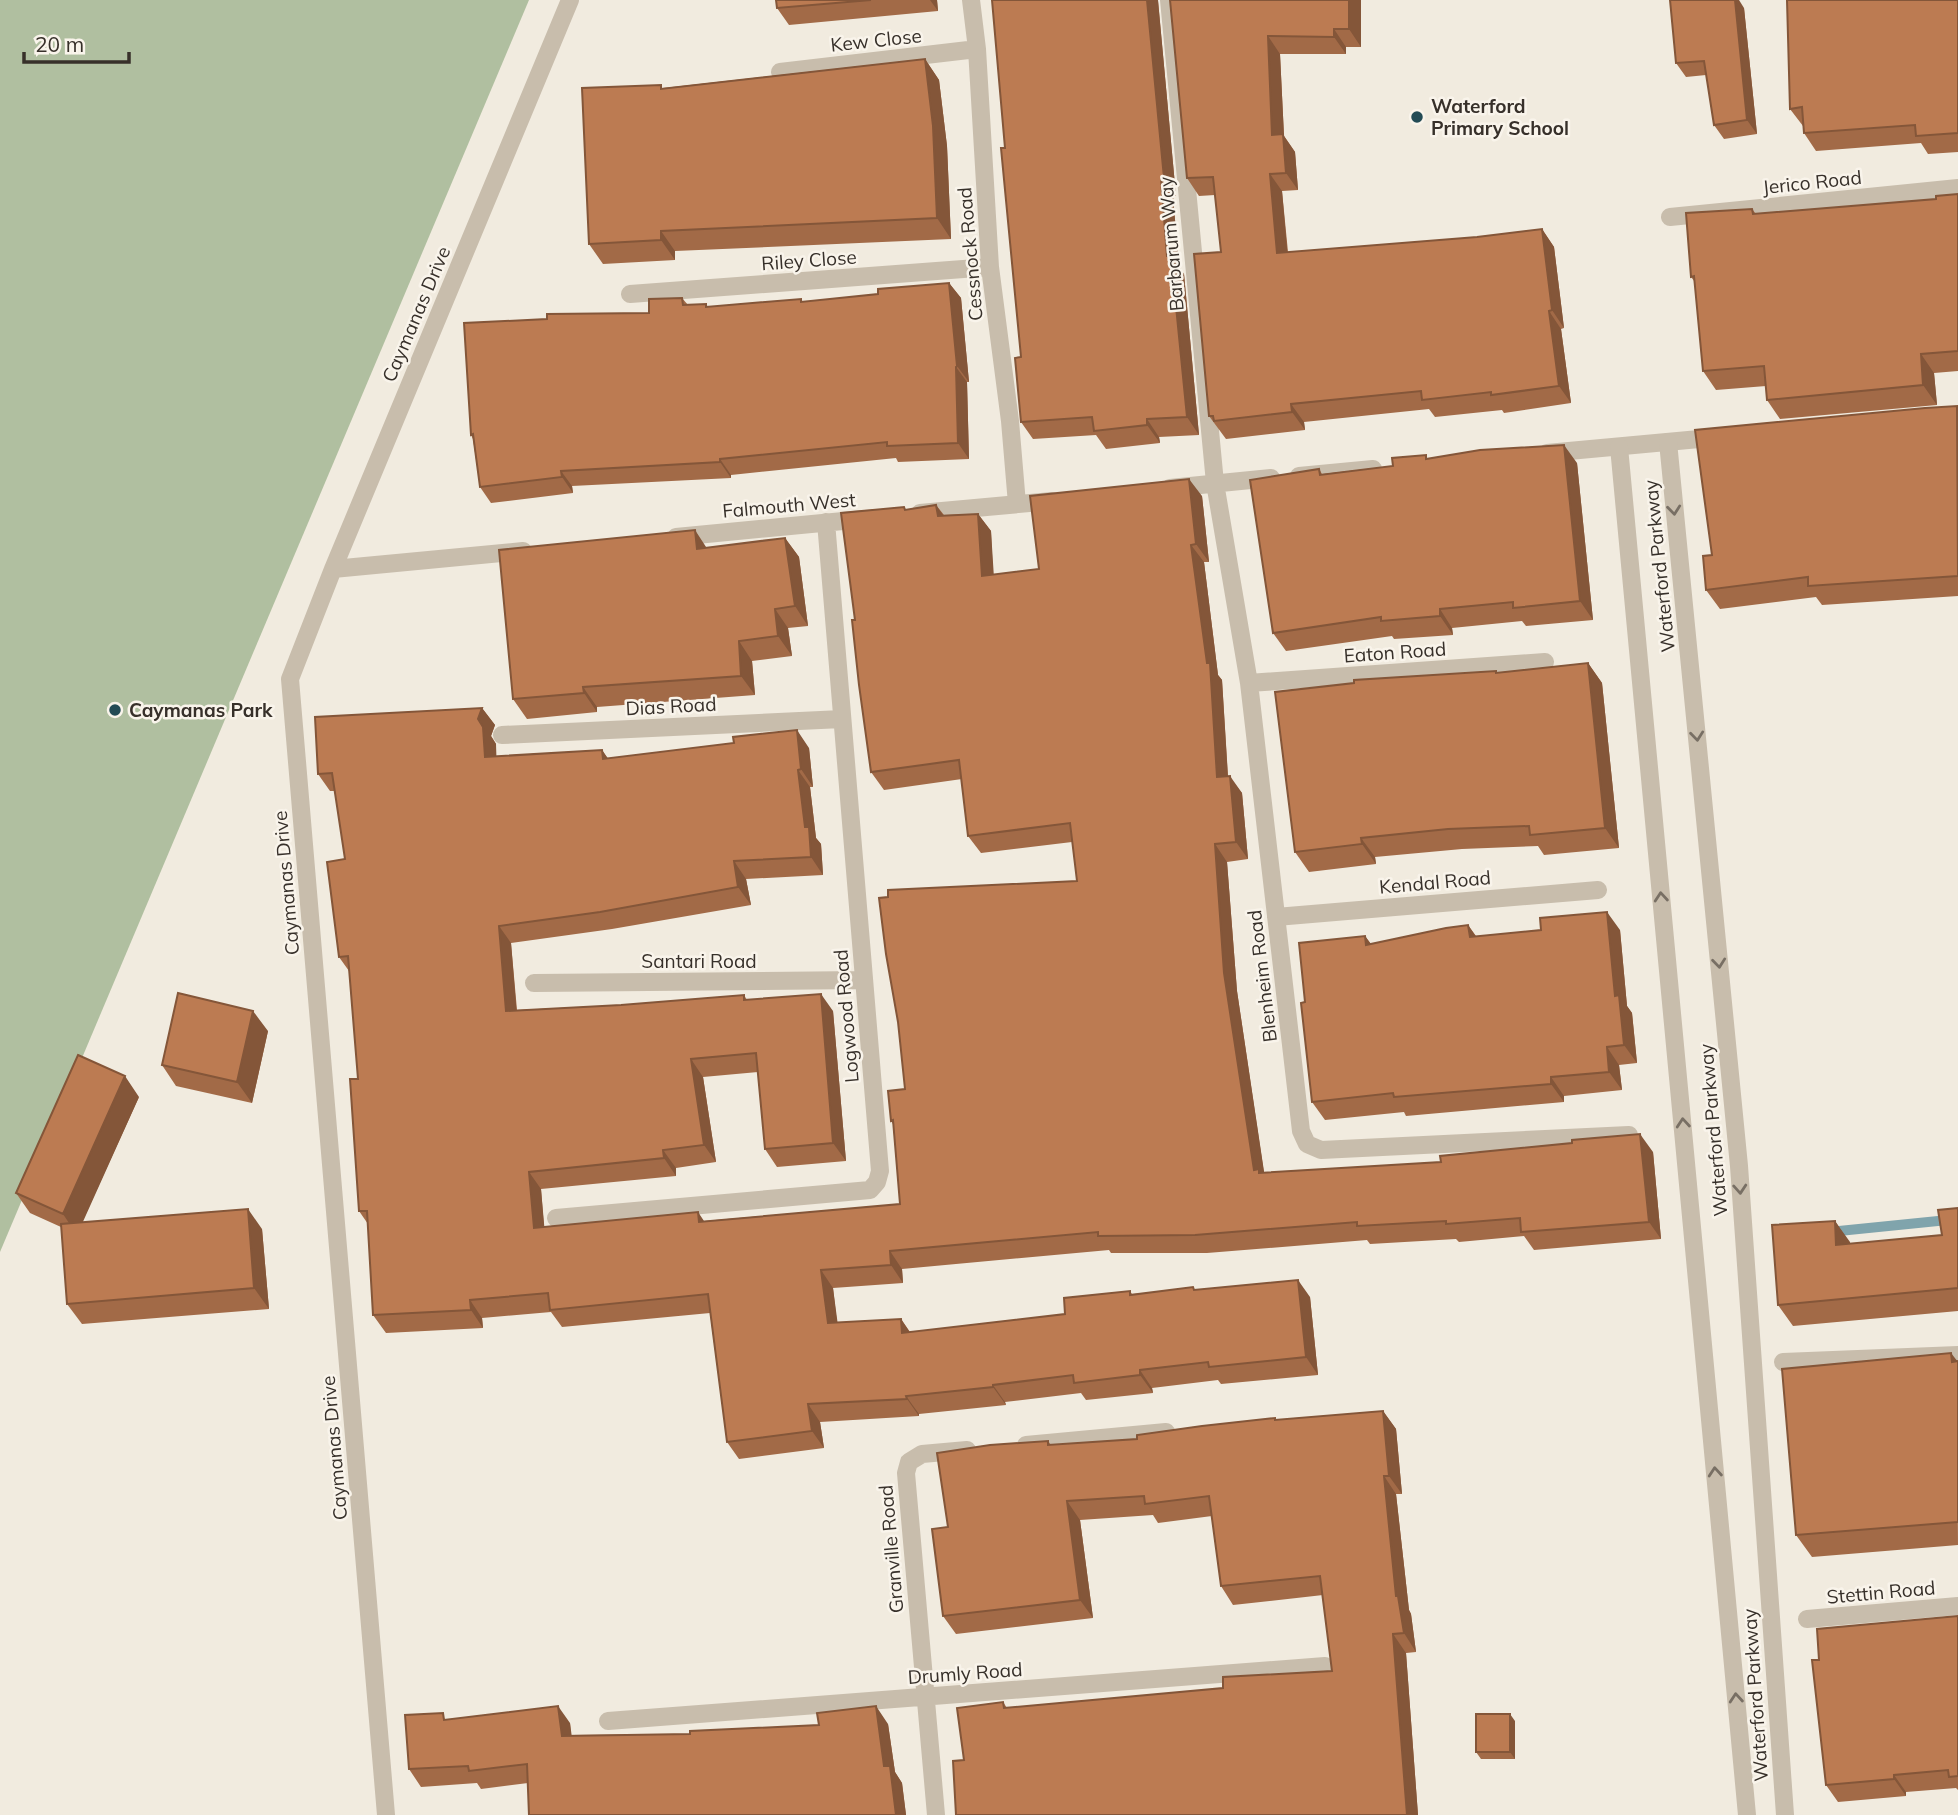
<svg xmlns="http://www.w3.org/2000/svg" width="1958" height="1815" viewBox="0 0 1958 1815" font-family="Mulish,sans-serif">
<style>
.green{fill:#b0bfa0}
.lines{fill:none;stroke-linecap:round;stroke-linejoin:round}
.stream{stroke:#80a4ac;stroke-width:10}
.minor{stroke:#c8bdac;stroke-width:18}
.tertiary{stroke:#c8bdac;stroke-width:18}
.wall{fill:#a26a47}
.shaded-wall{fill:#845639}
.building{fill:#bc7b52;stroke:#845639;stroke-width:2}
.oneway{stroke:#786f64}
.poi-dot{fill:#234b55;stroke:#f9f4eb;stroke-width:2.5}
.labels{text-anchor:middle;stroke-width:5;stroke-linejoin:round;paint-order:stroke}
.street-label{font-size:19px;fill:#37302a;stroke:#f9f4eb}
.poi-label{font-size:19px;font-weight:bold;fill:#37302a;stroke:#f9f4eb;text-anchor:start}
</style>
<rect width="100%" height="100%" fill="#f1ebdf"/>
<path class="green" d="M 0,0 L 529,0 L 0,1252 Z"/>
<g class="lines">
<path class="stream" d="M 1829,1232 L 1958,1219"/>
<path class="minor" d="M 971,0 L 977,49 L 990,267 L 1010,421 L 1017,504
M 1169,0 L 1215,483 L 1249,683 L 1301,1131 L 1307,1144 L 1321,1150 L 1629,1135
M 780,72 L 977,49
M 1670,217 L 1958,188
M 630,294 L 990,267
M 1547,453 L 1721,437
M 1299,476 L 1373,469
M 1170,488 L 1271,478
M 920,513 L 1052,501
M 676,537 L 864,519
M 333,569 L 523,551
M 1249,683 L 1545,662
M 502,735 L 842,719
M 1276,917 L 1598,890
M 534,983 L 864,980
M 556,1218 L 870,1190 L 877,1182 L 880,1171 L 826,522
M 1783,1362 L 1958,1355
M 1026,1445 L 1166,1432
M 1807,1619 L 1958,1606
M 608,1721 L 1325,1666
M 386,1815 L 290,679 L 333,569 L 570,0
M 936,1815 L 906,1473 L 909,1462 L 922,1454 L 967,1450"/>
<path class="tertiary" d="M 1668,442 L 1739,1166 L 1785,1815
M 1619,447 L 1747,1815"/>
</g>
<path class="wall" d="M 776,0 L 937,0 L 938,11 L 789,25 L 777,8 Z
M 1170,0 L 1361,0 L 1361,47 L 1346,47 L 1346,54 L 1280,54 L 1284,136 L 1295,152 L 1298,190 L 1282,191 L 1288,252 L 1477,237 L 1542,229 L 1554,247 L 1564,328 L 1561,329 L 1571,403 L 1504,413 L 1502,410 L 1435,417 L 1429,409 L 1304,422 L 1305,430 L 1226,439 L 1209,416 L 1221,252 L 1215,195 L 1199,196 L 1187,178 Z
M 1958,0 L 1958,152 L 1928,154 L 1921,143 L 1816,151 L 1804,133 L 1803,126 L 1790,109 Z
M 1158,1 L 1176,196 L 1173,196 L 1179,267 L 1184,274 L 1199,435 L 1159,437 L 1160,443 L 1106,449 L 1096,435 L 1033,439 L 1021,422 L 1021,357 L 1005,148 Z
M 1744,8 L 1757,134 L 1724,139 L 1714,125 L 1706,75 L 1686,77 L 1676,63 Z
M 925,59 L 939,80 L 947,146 L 951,239 L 675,251 L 675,260 L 603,264 L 589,244 L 663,88 Z
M 1958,194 L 1958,371 L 1934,373 L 1937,405 L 1780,419 L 1767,400 L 1766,386 L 1716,390 L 1703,371 L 1695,282 L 1691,277 L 1752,209 L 1756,214 L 1936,199 Z
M 949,283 L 961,298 L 969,382 L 967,382 L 969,459 L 898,462 L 896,458 L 731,475 L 731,478 L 572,486 L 573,493 L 491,503 L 480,487 L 473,439 L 471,435 L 649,313 L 682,298 L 688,305 L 706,304 L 708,307 L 801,299 L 803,302 L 878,294 Z
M 1958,407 L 1958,596 L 1822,605 L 1816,597 L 1720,609 L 1706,590 Z
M 1428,458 L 1577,463 L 1593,620 L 1526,626 L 1522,621 L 1452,628 L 1453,635 L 1394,639 L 1392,636 L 1286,651 L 1273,633 L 1319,469 L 1322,474 L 1393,466 Z
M 1202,496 L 1209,562 L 1204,562 L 1218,675 L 1222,680 L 1228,776 L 1242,793 L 1248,859 L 1227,862 L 1237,991 L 1264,1173 L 1653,1152 L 1661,1239 L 1534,1250 L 1524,1236 L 1459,1242 L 1456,1239 L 1370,1244 L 1367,1240 L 1207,1253 L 1111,1253 L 1109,1250 L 902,1269 L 903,1283 L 833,1288 L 837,1323 L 901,1319 L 910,1332 L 1065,1314 L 1130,1291 L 1132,1294 L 1196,1290 L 1310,1297 L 1318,1375 L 1221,1384 L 1218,1380 L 1152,1388 L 1153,1393 L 1086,1400 L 1081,1393 L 1005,1402 L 1006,1405 L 919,1414 L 919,1416 L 820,1422 L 824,1448 L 739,1459 L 727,1442 L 710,1313 L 562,1327 L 551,1312 L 482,1318 L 483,1328 L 386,1333 L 373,1315 L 368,1224 L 359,1211 L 358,1079 L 349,971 L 339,957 L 345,859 L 335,791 L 330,791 L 318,774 L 482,708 L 495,725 L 491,736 L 496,744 L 496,756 L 602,750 L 608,759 L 809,748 L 813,787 L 810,787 L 816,838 L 821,844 L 823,875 L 746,879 L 751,905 L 612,929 L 511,943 L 517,1010 L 621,1005 L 744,995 L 747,1000 L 833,1011 L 846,1161 L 777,1167 L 765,1149 L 758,1072 L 703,1077 L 716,1162 L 676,1168 L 676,1176 L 541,1189 L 544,1227 L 704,1221 L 900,1204 L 893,1124 L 891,1121 L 905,1089 L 1077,881 L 1072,842 L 981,853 L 968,836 L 962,779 L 884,790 L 871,772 L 855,620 L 906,510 L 936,505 L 944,515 L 978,514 L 991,531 L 993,575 L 1039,569 Z
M 785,538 L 799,557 L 808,626 L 788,628 L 792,656 L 752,661 L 755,695 L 597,707 L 597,712 L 527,719 L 513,699 L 707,548 Z
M 1588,663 L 1602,683 L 1619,848 L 1544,855 L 1538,846 L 1462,849 L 1375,857 L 1376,864 L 1309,872 L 1295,852 L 1497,673 Z
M 1468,925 L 1476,936 L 1620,930 L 1627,1006 L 1632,1013 L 1637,1063 L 1619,1065 L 1622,1090 L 1564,1096 L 1564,1102 L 1406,1116 L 1404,1112 L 1325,1120 L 1312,1102 L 1365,936 L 1371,944 Z
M 268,1031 L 252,1103 L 176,1086 L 162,1065 Z
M 139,1097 L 82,1222 L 262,1229 L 269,1309 L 82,1324 L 67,1304 L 61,1227 L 30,1213 L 16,1193 Z
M 1958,1208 L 1958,1311 L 1793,1326 L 1778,1305 L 1835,1221 L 1850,1244 L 1942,1235 Z
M 1957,1361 L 1958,1545 L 1812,1557 L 1796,1535 Z
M 1383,1411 L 1396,1429 L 1402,1494 L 1396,1494 L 1409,1610 L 1411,1614 L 1416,1652 L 1406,1653 L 1418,1815 L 964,1760 L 1003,1702 L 1007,1708 L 1223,1688 L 1332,1671 L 1323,1595 L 1233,1605 L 1221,1586 L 1212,1516 L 1158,1523 L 1153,1515 L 1080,1520 L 1093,1618 L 956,1634 L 943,1616 L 948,1527 L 1048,1441 L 1051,1445 L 1137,1439 L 1275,1418 L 1276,1420 Z
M 1958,1616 L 1958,1790 L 1956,1788 L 1906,1792 L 1906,1796 L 1838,1802 L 1826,1785 L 1819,1660 Z
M 448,1720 L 570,1723 L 571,1735 L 690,1734 L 888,1724 L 895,1772 L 902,1783 L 906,1815 L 529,1815 L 528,1783 L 481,1789 L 477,1783 L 421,1787 L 409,1769 Z
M 1515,1721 L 1515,1759 L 1481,1759 L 1476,1752 Z"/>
<path class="shaded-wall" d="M 930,0 L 937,0 L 938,11 Z
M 1147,0 L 1158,0 L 1176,196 L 1164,178 Z
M 1349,0 L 1361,0 L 1361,47 L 1349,29 Z
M 1735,0 L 1739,0 L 1744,8 L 1757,134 L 1747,120 Z
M 1334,29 L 1346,47 L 1346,54 L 1334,37 Z
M 1268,36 L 1280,54 L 1284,136 L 1295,152 L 1298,190 L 1286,173 L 1272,135 Z
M 925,59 L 939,80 L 947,146 L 951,239 L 937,218 Z
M 1270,174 L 1282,191 L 1289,271 L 1277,253 Z
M 1161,179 L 1173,196 L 1179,267 L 1184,274 L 1199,435 L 1187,417 L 1167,256 Z
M 1542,229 L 1554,247 L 1564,328 L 1552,310 Z
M 661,231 L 675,251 L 675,260 L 661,240 Z
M 949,283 L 961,298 L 969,382 L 957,366 Z
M 1549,311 L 1561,329 L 1571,403 L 1559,386 Z
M 1921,354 L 1934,373 L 1937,405 L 1923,385 Z
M 956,367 L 967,382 L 969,459 L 958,443 Z
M 1291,404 L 1304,422 L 1305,430 L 1292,412 Z
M 1147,419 L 1159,437 L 1160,443 L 1147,425 Z
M 1564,445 L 1577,463 L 1593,620 L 1580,601 Z
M 720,459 L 731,475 L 731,478 L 720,462 Z
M 561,471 L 572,486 L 573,493 L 562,477 Z
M 1189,479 L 1202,496 L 1209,562 L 1196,544 Z
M 936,505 L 948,522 L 938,516 Z
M 978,514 L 991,531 L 995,594 L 982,576 Z
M 695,530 L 708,550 L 697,549 Z
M 785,538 L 799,557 L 808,626 L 795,606 Z
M 1191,545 L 1204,562 L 1218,675 L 1222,680 L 1229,795 L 1217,777 L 1207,663 Z
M 775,609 L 788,628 L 792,656 L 778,636 Z
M 1440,609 L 1452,628 L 1453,635 L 1440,616 Z
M 739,641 L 752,661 L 755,695 L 741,676 Z
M 1588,663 L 1602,683 L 1619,848 L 1605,828 Z
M 583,687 L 597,707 L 597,712 L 584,693 Z
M 482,708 L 495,725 L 491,736 L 496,744 L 497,774 L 485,757 L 478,719 Z
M 797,730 L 809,748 L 813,787 L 801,769 Z
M 602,750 L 614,767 L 603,759 Z
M 798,770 L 810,787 L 816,838 L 821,844 L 823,875 L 811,857 L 805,827 Z
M 1230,776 L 1242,793 L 1248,859 L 1236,842 Z
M 1361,838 L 1375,857 L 1376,864 L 1362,844 Z
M 1215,844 L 1227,862 L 1237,991 L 1265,1178 L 1254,1170 L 1224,973 Z
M 734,861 L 746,879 L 751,905 L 738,887 Z
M 1607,912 L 1620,930 L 1627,1006 L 1632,1013 L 1637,1063 L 1624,1045 L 1615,996 Z
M 1468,925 L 1481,944 L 1470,937 Z
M 499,926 L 511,943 L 518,1029 L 506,1011 Z
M 1365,936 L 1378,954 L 1366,945 Z
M 821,994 L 833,1011 L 846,1161 L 833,1143 Z
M 253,1011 L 268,1031 L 252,1103 L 237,1082 Z
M 1607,1047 L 1619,1065 L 1622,1090 L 1609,1072 Z
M 691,1059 L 703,1077 L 716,1162 L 704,1145 Z
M 125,1076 L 139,1097 L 77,1235 L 63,1214 Z
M 1551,1077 L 1564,1096 L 1564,1102 L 1551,1084 Z
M 1640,1134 L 1653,1152 L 1661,1239 L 1649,1222 Z
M 663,1150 L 676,1168 L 676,1176 L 664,1158 Z
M 529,1172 L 541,1189 L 546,1246 L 534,1228 Z
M 248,1209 L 262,1229 L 269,1309 L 254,1288 Z
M 698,1212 L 710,1230 L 699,1222 Z
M 1835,1221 L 1850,1242 L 1852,1267 L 1836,1245 Z
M 890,1251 L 902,1269 L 903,1283 L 891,1265 Z
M 821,1270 L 833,1288 L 840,1341 L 828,1323 Z
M 1298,1280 L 1310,1297 L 1318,1375 L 1306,1357 Z
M 470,1300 L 482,1318 L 483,1328 L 471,1310 Z
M 901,1319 L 913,1337 L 902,1333 Z
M 1951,1353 L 1958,1362 L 1952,1362 Z
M 1140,1370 L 1152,1388 L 1153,1393 L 1140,1375 Z
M 993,1385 L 1005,1402 L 1006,1405 L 993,1387 Z
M 906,1396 L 919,1414 L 919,1416 L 907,1399 Z
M 808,1404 L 820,1422 L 824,1448 L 812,1431 Z
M 1383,1411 L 1396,1429 L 1402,1494 L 1389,1476 Z
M 1384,1476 L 1396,1494 L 1409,1610 L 1411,1614 L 1416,1652 L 1404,1633 L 1396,1596 Z
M 1067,1501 L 1080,1520 L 1093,1618 L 1080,1600 Z
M 1393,1634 L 1406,1653 L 1418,1815 L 1407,1815 Z
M 558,1706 L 570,1723 L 574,1753 L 562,1736 Z
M 876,1706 L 888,1724 L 895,1772 L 902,1783 L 906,1815 L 896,1815 L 884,1766 Z
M 1510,1714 L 1515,1721 L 1515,1759 L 1510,1752 Z
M 1894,1775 L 1906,1792 L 1906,1796 L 1894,1779 Z"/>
<path class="building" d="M 776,0 L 871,0 L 777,8 Z
M 992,0 L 1147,0 L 1164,178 L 1161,179 L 1167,256 L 1171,256 L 1187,417 L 1147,419 L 1147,425 L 1094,431 L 1092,417 L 1021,422 L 1015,358 L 1021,357 L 1001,148 L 1005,148 Z
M 1170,0 L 1349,0 L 1349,29 L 1334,29 L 1334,37 L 1268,36 L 1272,135 L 1283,134 L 1286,173 L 1270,174 L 1277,253 L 1477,237 L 1542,229 L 1552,310 L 1549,311 L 1559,386 L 1491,395 L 1491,392 L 1422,400 L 1421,391 L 1291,404 L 1292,412 L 1214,421 L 1213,416 L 1209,416 L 1194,254 L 1221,252 L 1213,177 L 1187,178 Z
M 1670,0 L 1735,0 L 1747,120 L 1714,125 L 1704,61 L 1676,63 Z
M 1787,0 L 1958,0 L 1958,133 L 1916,136 L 1915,125 L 1804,133 L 1802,107 L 1790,109 Z
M 925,59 L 933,126 L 937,218 L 661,231 L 661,240 L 589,244 L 582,88 L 661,85 L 661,89 Z
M 1958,194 L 1958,351 L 1921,354 L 1923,385 L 1767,400 L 1764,366 L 1703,371 L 1694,276 L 1691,277 L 1686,213 L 1752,209 L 1753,214 L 1936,199 L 1936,196 Z
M 949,283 L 957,366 L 956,367 L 958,443 L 887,446 L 887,442 L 720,459 L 720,462 L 561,471 L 562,477 L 480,487 L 473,434 L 471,435 L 464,323 L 547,319 L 547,314 L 649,313 L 649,299 L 682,298 L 683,305 L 706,304 L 706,307 L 801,299 L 801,302 L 878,294 L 878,289 Z
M 1957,406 L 1958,576 L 1808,586 L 1808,577 L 1706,590 L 1703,556 L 1712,555 L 1695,430 L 1925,408 Z
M 1564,445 L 1580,601 L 1513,608 L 1513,602 L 1440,609 L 1440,616 L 1381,621 L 1381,617 L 1273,633 L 1250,480 L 1319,469 L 1320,475 L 1393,466 L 1392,458 L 1426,455 L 1426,459 L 1480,450 Z
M 1189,479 L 1196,544 L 1191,545 L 1207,663 L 1210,663 L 1217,777 L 1230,776 L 1236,842 L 1215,844 L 1224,973 L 1254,1170 L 1259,1169 L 1259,1173 L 1441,1162 L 1440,1156 L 1572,1143 L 1572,1140 L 1640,1134 L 1649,1222 L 1521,1232 L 1520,1218 L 1446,1224 L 1446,1221 L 1357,1226 L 1357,1222 L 1195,1235 L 1098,1236 L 1098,1232 L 890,1251 L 891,1265 L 821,1270 L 828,1323 L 901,1319 L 902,1333 L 1065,1314 L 1064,1298 L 1130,1291 L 1130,1295 L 1193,1287 L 1194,1290 L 1298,1280 L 1306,1357 L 1209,1367 L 1208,1362 L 1140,1370 L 1140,1375 L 1074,1383 L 1073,1375 L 993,1385 L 993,1387 L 906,1396 L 907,1399 L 808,1404 L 812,1431 L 727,1442 L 708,1294 L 550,1310 L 548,1293 L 470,1300 L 471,1310 L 373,1315 L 367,1211 L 359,1211 L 350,1079 L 358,1079 L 348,956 L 339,957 L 327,862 L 345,859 L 332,773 L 318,774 L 315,717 L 482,708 L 478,719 L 483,727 L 485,757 L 602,750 L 603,759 L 734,743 L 733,737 L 797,730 L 801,769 L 798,770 L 805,827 L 809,827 L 811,857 L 734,861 L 738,887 L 600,912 L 499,926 L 506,1011 L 621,1005 L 744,995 L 744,1000 L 821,994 L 833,1143 L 765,1149 L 756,1053 L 691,1059 L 704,1145 L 663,1150 L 664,1158 L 529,1172 L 534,1228 L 698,1212 L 699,1222 L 900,1204 L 893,1120 L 891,1121 L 888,1091 L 905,1089 L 898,1022 L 886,954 L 879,898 L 888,897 L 888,890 L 1077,881 L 1070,823 L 968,836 L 959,760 L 871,772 L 859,685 L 852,620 L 855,620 L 841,513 L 904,507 L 905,510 L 936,505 L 938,516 L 978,514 L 982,576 L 1039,569 L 1030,496 Z
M 695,530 L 697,549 L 785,538 L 795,606 L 775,609 L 778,636 L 739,641 L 741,676 L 583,687 L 584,693 L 513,699 L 499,550 Z
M 1588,663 L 1605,828 L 1530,835 L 1529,826 L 1448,829 L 1361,838 L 1362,844 L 1295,852 L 1275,692 L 1354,683 L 1354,680 L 1496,671 L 1496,673 Z
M 1607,912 L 1615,996 L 1619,995 L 1624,1045 L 1607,1047 L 1609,1072 L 1551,1077 L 1551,1084 L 1394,1097 L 1393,1093 L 1312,1102 L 1301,1003 L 1305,1002 L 1299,943 L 1365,936 L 1366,945 L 1446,928 L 1468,925 L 1470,937 L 1541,930 L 1540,918 Z
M 178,993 L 253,1011 L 237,1082 L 162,1065 Z
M 78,1055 L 125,1076 L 63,1214 L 16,1193 Z
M 1958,1208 L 1958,1288 L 1778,1305 L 1772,1225 L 1835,1221 L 1836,1245 L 1942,1235 L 1938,1210 Z
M 248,1209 L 254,1288 L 67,1304 L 61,1224 Z
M 1951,1353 L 1952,1362 L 1958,1361 L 1958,1522 L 1796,1535 L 1782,1369 Z
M 1383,1411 L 1389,1476 L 1384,1476 L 1396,1596 L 1398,1596 L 1404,1633 L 1393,1634 L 1407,1815 L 956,1815 L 953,1761 L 964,1760 L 957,1708 L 1003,1702 L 1004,1708 L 1223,1688 L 1223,1677 L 1332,1671 L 1320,1576 L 1221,1586 L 1209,1496 L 1145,1504 L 1144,1496 L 1067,1501 L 1080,1600 L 943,1616 L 932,1529 L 948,1527 L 937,1453 L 990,1445 L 1048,1441 L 1048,1445 L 1137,1439 L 1137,1435 L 1202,1426 L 1275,1418 L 1275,1420 Z
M 1958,1616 L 1958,1776 L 1949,1777 L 1948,1770 L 1894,1775 L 1894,1779 L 1826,1785 L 1812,1660 L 1819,1660 L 1817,1629 Z
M 558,1706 L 562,1736 L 690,1734 L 690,1731 L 819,1725 L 817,1713 L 876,1706 L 884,1766 L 890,1766 L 896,1815 L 529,1815 L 527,1764 L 469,1771 L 468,1766 L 409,1769 L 405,1715 L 443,1713 L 444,1720 Z
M 1476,1714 L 1510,1714 L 1510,1752 L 1476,1752 Z"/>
<defs><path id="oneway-chevron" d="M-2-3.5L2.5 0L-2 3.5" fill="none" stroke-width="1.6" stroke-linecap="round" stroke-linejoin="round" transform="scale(1.75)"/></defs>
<g class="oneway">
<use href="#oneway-chevron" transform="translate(1674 510) rotate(84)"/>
<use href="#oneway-chevron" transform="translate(1697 736) rotate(84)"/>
<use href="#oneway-chevron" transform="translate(1661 897) rotate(-95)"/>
<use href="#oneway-chevron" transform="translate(1719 963) rotate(84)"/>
<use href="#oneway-chevron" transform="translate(1683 1123) rotate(-95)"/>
<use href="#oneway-chevron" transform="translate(1740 1189) rotate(86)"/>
<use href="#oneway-chevron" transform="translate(1715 1472) rotate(-95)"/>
<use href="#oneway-chevron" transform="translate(1736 1698) rotate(-95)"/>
</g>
<g class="poi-dot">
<circle cx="1417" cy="117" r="7"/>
<circle cx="115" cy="710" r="7"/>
</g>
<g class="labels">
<g class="street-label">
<text transform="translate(876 40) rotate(-6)" y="7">Kew Close</text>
<text transform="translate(1812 182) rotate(-6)" y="7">Jerico Road</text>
<text transform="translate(1171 244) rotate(-95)" y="7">Barbarum Way</text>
<text transform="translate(970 254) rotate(-95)" y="7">Cessnock Road</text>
<text transform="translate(809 260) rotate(-4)" y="7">Riley Close</text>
<text transform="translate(416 314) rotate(-67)" y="7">Caymanas Drive</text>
<text transform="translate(789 505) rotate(-5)" y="7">Falmouth West</text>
<text transform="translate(1659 566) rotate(-96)" y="7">Waterford Parkway</text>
<text transform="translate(1395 652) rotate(-4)" y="7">Eaton Road</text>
<text transform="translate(671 706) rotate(-3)" y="7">Dias Road</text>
<text transform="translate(1435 882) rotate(-5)" y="7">Kendal Road</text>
<text transform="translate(286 883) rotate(-95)" y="7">Caymanas Drive</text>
<text x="699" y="968">Santari Road</text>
<text transform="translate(1262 976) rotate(-97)" y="7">Blenheim Road</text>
<text transform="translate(846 1016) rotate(-95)" y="7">Logwood Road</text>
<text transform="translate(1713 1130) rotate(-95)" y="7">Waterford Parkway</text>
<text transform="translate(334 1448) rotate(-95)" y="7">Caymanas Drive</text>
<text transform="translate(891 1549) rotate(-95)" y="7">Granville Road</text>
<text transform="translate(1881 1592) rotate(-5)" y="7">Stettin Road</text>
<text transform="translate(965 1673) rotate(-4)" y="7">Drumly Road</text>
<text transform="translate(1755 1695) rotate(-94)" y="7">Waterford Parkway</text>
</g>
<g class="poi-label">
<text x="1431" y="113">Waterford<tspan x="1431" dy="22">Primary School</tspan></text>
<text x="129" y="717">Caymanas Park</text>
</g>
</g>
<path d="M24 52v10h105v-10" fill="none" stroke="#37302a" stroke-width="3.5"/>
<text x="35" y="52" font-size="21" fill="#37302a" stroke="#f9f4eb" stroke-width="5" paint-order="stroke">20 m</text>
</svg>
